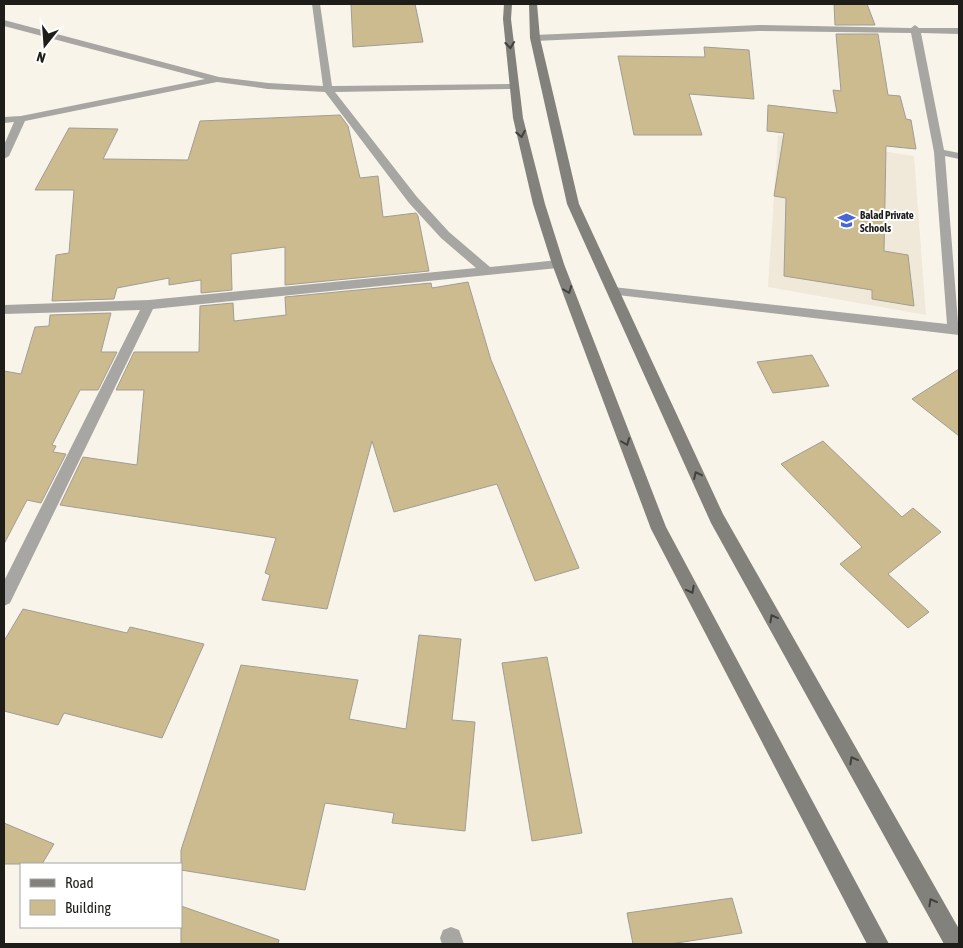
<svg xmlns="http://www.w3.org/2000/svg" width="963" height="948" viewBox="0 0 963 948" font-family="'Asap Condensed',sans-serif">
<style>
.built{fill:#f0e9d9}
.building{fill:#ccbb8e;stroke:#a19d94}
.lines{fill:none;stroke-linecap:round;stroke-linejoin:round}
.street{fill:#a8a6a2;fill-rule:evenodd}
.secondary{fill:#83817b;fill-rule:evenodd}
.oneway{stroke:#41403c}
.labels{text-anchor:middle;stroke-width:4;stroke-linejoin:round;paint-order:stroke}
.far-poi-label{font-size:11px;font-weight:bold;fill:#1e1d1a;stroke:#fff;text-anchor:start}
</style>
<rect width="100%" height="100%" fill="#f8f4ea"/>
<path class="built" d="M 778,135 L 914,156 L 926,315 L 768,287 Z"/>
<path class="building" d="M 351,4 L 415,4 L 423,42 L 353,47 Z
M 834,4 L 867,4 L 875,25 L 835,25 Z
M 836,34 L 878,34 L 888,95 L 900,96 L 906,119 L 911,120 L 916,149 L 886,146 L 884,251 L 908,255 L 914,306 L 872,299 L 872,290 L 784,276 L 786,198 L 774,196 L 784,133 L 767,131 L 768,105 L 837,113 L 833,90 L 841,91 Z
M 704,47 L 749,50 L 754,99 L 689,94 L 702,135 L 634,135 L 618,56 L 705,57 Z
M 340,115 L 348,126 L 360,178 L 378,176 L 383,217 L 416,213 L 418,216 L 429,271 L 285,285 L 285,247 L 231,254 L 232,290 L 201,293 L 201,280 L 169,285 L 169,278 L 117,288 L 114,299 L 52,301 L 56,255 L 69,253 L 74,190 L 35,190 L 69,128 L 118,129 L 103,159 L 188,160 L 200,121 Z
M 468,282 L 491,360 L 579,568 L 535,581 L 497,484 L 394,512 L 372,441 L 327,609 L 262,600 L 270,575 L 265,573 L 276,538 L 60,505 L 83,457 L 137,465 L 144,390 L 116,390 L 134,352 L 199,352 L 200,306 L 233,303 L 234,321 L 286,315 L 285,297 L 431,283 L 432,288 Z
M 111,313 L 101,352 L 117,352 L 98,390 L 80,390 L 52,445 L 56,446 L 53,452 L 66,454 L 41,503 L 27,500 L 4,544 L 4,371 L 21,374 L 35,327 L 49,326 L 50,315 Z
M 812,355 L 829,386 L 773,393 L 757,362 Z
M 959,369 L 959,436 L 912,399 Z
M 823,441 L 902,517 L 913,508 L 941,532 L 888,574 L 929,612 L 908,628 L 840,564 L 862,547 L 781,464 Z
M 23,609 L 127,633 L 130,627 L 204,644 L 162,738 L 64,713 L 58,725 L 4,711 L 4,641 Z
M 419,635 L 461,639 L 452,720 L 475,722 L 465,831 L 392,823 L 394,813 L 325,803 L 305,890 L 181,870 L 181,850 L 241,665 L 358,680 L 349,719 L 406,729 Z
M 547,657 L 582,833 L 532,841 L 502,663 Z
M 4,823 L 54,844 L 42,864 L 4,864 Z
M 732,898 L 742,933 L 670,944 L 633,944 L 627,913 Z
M 181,906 L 279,940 L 278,944 L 181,944 Z"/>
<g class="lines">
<path class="street" d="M 312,4 L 320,4 L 332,86 L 517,84 L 517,88 L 514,89 L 335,92 L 417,197 L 449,232 L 490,267 L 558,260 L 564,264 L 558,268 L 153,309 L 10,603 L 4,606 L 4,581 L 140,310 L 4,314 L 4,305 L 149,300 L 476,268 L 441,238 L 409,203 L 325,92 L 268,89 L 217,82 L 25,121 L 9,156 L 4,159 L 4,145 L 14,122 L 4,123 L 4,117 L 21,116 L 205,79 L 4,26 L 4,20 L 219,77 L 268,83 L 323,86 Z
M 759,25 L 911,28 L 915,25 L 919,28 L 959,28 L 959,34 L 921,33 L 944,150 L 959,153 L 959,159 L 945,156 L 959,335 L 609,294 L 607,291 L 613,287 L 947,324 L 934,152 L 911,33 L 759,31 L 535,41 L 530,38 L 535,35 Z
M 451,927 L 459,930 L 464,944 L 442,944 L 440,938 L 443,930 Z"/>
<path class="secondary" d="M 504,4 L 512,4 L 511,19 L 523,118 L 545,204 L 564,264 L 666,527 L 889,944 L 867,944 L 651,529 L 552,264 L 533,204 L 513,118 L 503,19 Z
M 529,4 L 537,4 L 540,38 L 579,204 L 723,514 L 959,929 L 959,944 L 944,944 L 711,523 L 567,204 L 530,38 Z"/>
</g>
<defs><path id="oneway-chevron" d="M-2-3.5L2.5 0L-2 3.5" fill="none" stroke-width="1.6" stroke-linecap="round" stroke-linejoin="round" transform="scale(1.25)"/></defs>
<g class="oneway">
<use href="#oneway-chevron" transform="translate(510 45) rotate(84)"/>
<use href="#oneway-chevron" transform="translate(521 134) rotate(79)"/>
<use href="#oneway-chevron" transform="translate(568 290) rotate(69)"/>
<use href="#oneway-chevron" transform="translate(626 442) rotate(69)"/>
<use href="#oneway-chevron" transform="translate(697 475) rotate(-115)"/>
<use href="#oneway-chevron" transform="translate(691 590) rotate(62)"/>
<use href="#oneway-chevron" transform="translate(773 618) rotate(-119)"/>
<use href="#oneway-chevron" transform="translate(853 760) rotate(-119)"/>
<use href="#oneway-chevron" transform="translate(932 902) rotate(-119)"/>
</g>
<defs>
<symbol id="school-bare" viewBox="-9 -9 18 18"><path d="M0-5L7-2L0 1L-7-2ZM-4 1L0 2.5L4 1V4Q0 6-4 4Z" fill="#4766d9" stroke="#fff" stroke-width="2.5" paint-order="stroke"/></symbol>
</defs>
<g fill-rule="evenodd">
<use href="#school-bare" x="834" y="208" width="25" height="25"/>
</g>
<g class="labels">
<g class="far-poi-label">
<text x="860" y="219">Balad Private<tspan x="860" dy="13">Schools</tspan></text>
</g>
</g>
<rect width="963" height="948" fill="none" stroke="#1e1d1a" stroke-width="10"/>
<rect x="20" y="863" width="162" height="65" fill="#ffffff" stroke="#a5a5a3"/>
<rect x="30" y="879" width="25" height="8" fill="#83817b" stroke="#a5a5a3"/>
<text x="65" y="888" font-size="15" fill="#1e1d1a">Road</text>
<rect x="30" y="900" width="25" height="15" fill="#ccbb8e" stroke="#a5a5a3"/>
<text x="65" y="913" font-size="15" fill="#1e1d1a">Building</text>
<g transform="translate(45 45) rotate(197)" stroke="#ffffff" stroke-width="4" paint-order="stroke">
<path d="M0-4L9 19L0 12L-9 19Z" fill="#1e1d1a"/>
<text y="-8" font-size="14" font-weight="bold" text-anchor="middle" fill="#1e1d1a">N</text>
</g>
</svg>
